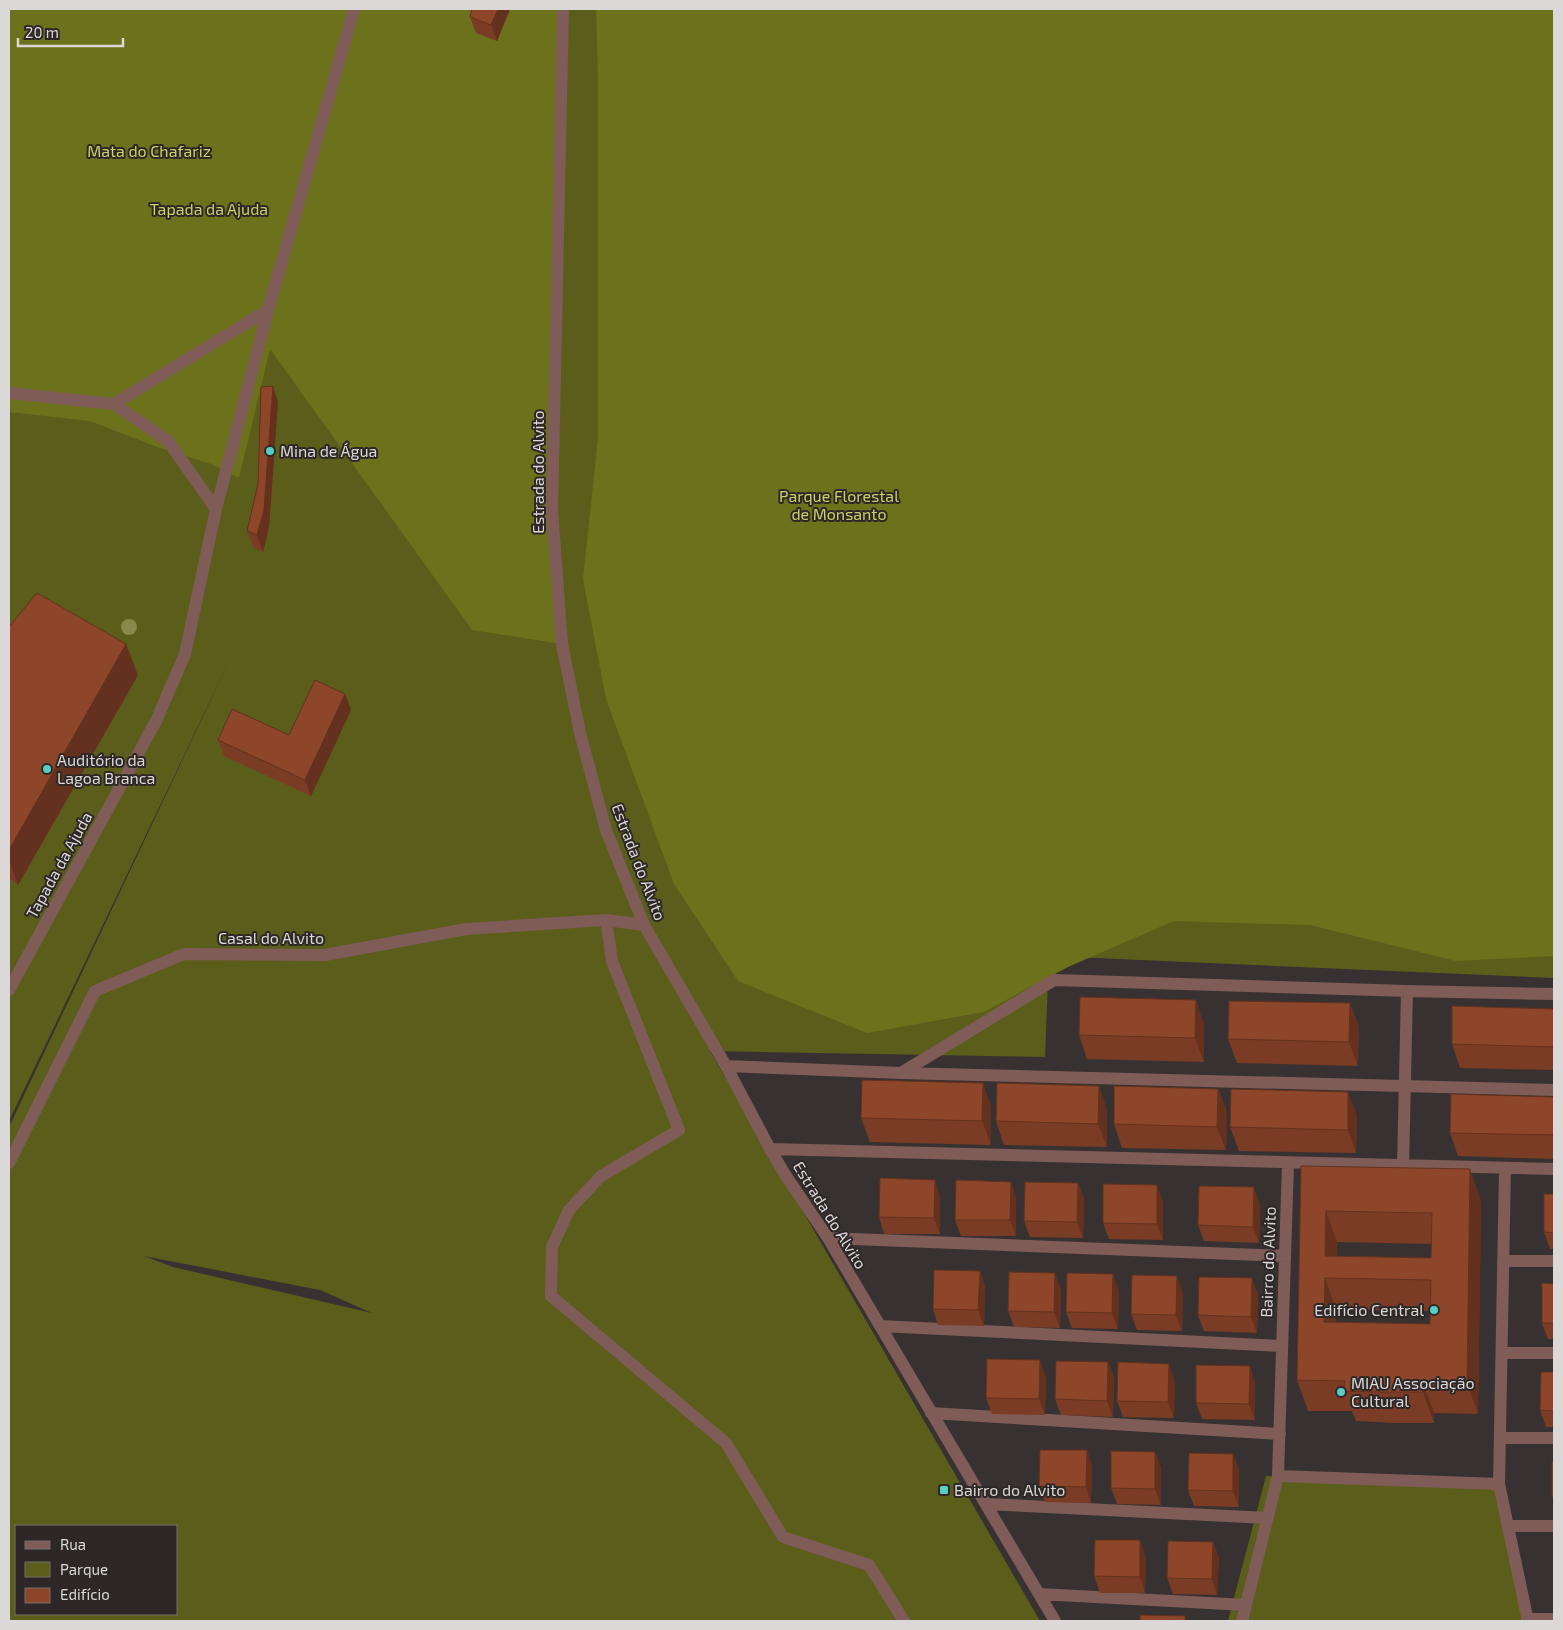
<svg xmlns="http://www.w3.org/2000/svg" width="1563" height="1630" viewBox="0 0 1563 1630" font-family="'Exo 2',sans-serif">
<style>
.green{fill:#5b5e1b;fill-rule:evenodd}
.forest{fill:#6c711b}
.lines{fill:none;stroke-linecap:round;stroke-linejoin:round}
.minor{stroke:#7f5c57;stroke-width:12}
.tree{fill:#888a4c}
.wall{fill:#7a3c24;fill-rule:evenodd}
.shaded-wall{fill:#63311d}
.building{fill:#8e462a;stroke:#63311d;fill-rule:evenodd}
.poi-dot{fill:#57cec2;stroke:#2d2827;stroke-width:2}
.labels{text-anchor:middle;stroke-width:4;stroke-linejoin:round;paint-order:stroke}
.park-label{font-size:16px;fill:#cbd263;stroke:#2d2827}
.poi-label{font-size:16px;fill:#dbd8d7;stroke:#2d2827;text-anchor:start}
.street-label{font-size:16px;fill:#dbd8d7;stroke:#2d2827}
</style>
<rect width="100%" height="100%" fill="#373231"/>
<path class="green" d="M 9,9 L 1554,9 L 1554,978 L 1049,956 L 1045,1057 L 710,1051 L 1040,1621 L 9,1621 L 9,1127 L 233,653 L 9,1121 ZM 144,1256 L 320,1290 L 372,1313 L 173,1267 ZM 16,1526 L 176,1526 L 176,1614 L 16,1614 Z
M 1266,1476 L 1497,1480 L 1524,1621 L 1228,1621 Z"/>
<path class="forest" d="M 9,9 L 563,9 L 552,510 L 562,644 L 472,630 L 270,349 L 239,478 L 211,464 L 157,447 L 90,421 L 9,412 Z
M 596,9 L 1554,9 L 1554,956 L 1456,961 L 1310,925 L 1174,921 L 1068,967 L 984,1012 L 867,1033 L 738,981 L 674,884 L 606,699 L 583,579 L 598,438 L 598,78 Z"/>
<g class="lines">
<path class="minor" d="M 563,9 L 552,510 L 562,644 L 580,733 L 606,830 L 644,925 L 726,1066 L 770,1149 L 786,1176 L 828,1238 L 1055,1621
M 9,393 L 114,404 L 168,441 L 216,509
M 114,404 L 268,310
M 606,920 L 612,961 L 679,1130 L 601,1176 L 569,1210 L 552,1247 L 551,1296 L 726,1443 L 783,1537 L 869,1565 L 904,1621
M 9,990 L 156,721 L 185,654 L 216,509 L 268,310 L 354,9
M 726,1066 L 901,1073 L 1554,1090
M 901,1073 L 1054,980 L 1407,991 L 1554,994
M 770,1149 L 1554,1169
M 9,1163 L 95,991 L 184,954 L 325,955 L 466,929 L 606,920 L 644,925
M 1403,1167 L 1407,991
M 1505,1169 L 1499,1484 L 1528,1621
M 828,1238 L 1285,1256
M 1503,1261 L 1554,1261
M 880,1326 L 1282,1346
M 1502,1353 L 1554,1353
M 931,1413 L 1280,1434
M 1500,1438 L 1554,1438
M 1278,1476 L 1499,1484
M 986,1504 L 1268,1518
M 1508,1526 L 1554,1526
M 1039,1594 L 1246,1605
M 1527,1619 L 1554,1619
M 1242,1621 L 1278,1476 L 1288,1163"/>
</g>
<circle class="tree" cx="129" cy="627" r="8"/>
<path class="wall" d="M 472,9 L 510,9 L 497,41 L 476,33 L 470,17 Z
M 278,402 L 269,527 L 263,552 L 253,547 L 247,531 Z
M 9,627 L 138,675 L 18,885 L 9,878 Z
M 345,694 L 351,710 L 311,796 L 224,756 L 218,740 L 289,735 Z
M 1350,1003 L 1359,1027 L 1358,1066 L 1237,1063 L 1228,1039 Z
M 1554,1009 L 1554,1070 L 1460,1068 L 1452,1044 Z
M 1204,1024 L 1204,1062 L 1087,1059 L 1079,1035 Z
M 983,1083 L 991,1107 L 991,1145 L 870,1142 L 861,1118 Z
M 1218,1089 L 1227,1112 L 1226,1150 L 1122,1148 L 1114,1124 Z
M 1554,1097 L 1554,1159 L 1458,1156 L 1450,1133 Z
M 1107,1109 L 1107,1147 L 1004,1145 L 996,1121 Z
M 1357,1115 L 1356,1153 L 1239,1151 L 1230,1127 Z
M 1301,1166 L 1481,1200 L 1478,1414 L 1434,1413 L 1434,1423 L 1394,1423 L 1356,1421 L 1352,1411 L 1308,1411 L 1297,1380 ZM 1337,1242 L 1432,1244 L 1431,1258 L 1337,1256 ZM 1336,1309 L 1430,1311 L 1430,1324 L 1336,1322 Z
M 1078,1183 L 1084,1199 L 1083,1238 L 1030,1237 L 1024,1221 Z
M 1554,1194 L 1554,1249 L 1550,1249 L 1544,1232 Z
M 940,1196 L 940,1234 L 884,1234 L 879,1217 Z
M 1016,1198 L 1016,1236 L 961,1236 L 955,1220 Z
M 1163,1201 L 1163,1240 L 1109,1239 L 1103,1223 Z
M 1260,1204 L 1259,1243 L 1204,1241 L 1198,1225 Z
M 980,1271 L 985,1287 L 984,1326 L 938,1325 L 933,1309 Z
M 1554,1284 L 1554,1339 L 1548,1339 L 1542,1323 Z
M 1061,1289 L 1060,1328 L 1014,1327 L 1008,1311 Z
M 1119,1291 L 1118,1329 L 1072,1328 L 1066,1312 Z
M 1183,1292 L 1182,1331 L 1137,1330 L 1131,1314 Z
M 1258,1294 L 1257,1333 L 1204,1331 L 1198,1315 Z
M 1108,1362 L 1114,1378 L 1113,1417 L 1061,1415 L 1055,1399 Z
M 1554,1372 L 1554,1427 L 1546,1427 L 1540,1410 Z
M 1046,1377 L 1045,1415 L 992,1414 L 986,1398 Z
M 1175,1380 L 1174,1418 L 1123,1417 L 1117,1401 Z
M 1255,1382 L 1255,1420 L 1202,1419 L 1196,1403 Z
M 1087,1450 L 1092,1466 L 1091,1503 L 1045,1502 L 1039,1486 Z
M 1155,1452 L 1161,1468 L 1161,1505 L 1117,1504 L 1111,1488 Z
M 1233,1454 L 1239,1470 L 1239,1507 L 1194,1506 L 1188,1490 Z
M 1213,1542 L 1219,1558 L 1217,1595 L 1173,1594 L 1167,1578 Z
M 1146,1557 L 1145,1593 L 1100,1593 L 1094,1576 Z"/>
<path class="shaded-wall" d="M 498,9 L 510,9 L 497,41 L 491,25 Z
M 273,386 L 278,402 L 269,527 L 263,552 L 257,535 Z
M 126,644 L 138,675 L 18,885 L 9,860 L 9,850 Z
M 345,694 L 351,710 L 311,796 L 305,780 Z
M 1196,1000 L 1204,1024 L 1204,1062 L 1195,1038 Z
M 1350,1003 L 1359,1027 L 1358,1066 L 1349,1042 Z
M 983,1083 L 991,1107 L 991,1145 L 982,1121 Z
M 1099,1086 L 1107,1109 L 1107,1147 L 1098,1124 Z
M 1218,1089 L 1227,1112 L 1226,1150 L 1217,1127 Z
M 1348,1092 L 1357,1115 L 1356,1153 L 1348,1130 Z
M 1470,1169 L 1481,1200 L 1478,1414 L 1467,1383 Z
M 935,1180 L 940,1196 L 940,1234 L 934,1218 Z
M 1011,1182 L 1016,1198 L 1016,1236 L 1010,1220 Z
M 1078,1183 L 1084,1199 L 1083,1238 L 1077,1222 Z
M 1157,1185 L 1163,1201 L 1163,1240 L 1157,1224 Z
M 1254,1187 L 1260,1204 L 1259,1243 L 1253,1227 Z
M 1326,1211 L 1337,1242 L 1336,1279 L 1325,1256 Z
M 980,1271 L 985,1287 L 984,1326 L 978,1310 Z
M 1055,1273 L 1061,1289 L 1060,1328 L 1054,1312 Z
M 1113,1274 L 1119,1291 L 1118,1329 L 1112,1313 Z
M 1177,1276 L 1183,1292 L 1182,1331 L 1176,1315 Z
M 1252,1278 L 1258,1294 L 1257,1333 L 1251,1317 Z
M 1325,1278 L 1336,1309 L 1335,1353 L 1324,1322 Z
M 1040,1360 L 1046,1377 L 1045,1415 L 1039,1399 Z
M 1108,1362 L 1114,1378 L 1113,1417 L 1107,1401 Z
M 1169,1364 L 1175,1380 L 1174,1418 L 1168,1402 Z
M 1250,1366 L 1255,1382 L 1255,1420 L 1249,1404 Z
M 1423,1382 L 1434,1413 L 1434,1423 L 1423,1392 Z
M 1087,1450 L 1092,1466 L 1091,1503 L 1086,1487 Z
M 1155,1452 L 1161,1468 L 1161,1505 L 1155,1489 Z
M 1233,1454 L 1239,1470 L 1239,1507 L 1233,1491 Z
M 1140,1540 L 1146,1557 L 1145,1593 L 1140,1577 Z
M 1213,1542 L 1219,1558 L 1217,1595 L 1212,1579 Z"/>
<path class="building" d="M 472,9 L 498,9 L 491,25 L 470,17 Z
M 273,386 L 264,510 L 257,535 L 247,531 L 258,484 L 261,387 Z
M 37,593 L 126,644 L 9,850 L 9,627 Z
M 315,680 L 345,694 L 305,780 L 218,740 L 232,709 L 289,735 Z
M 1080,997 L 1196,1000 L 1195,1038 L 1079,1035 Z
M 1229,1001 L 1350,1003 L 1349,1042 L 1228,1039 Z
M 1452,1006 L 1554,1009 L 1554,1047 L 1452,1044 Z
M 862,1080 L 983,1083 L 982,1121 L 861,1118 Z
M 997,1083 L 1099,1086 L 1098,1124 L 996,1121 Z
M 1114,1086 L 1218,1089 L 1217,1127 L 1114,1124 Z
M 1231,1089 L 1348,1092 L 1348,1130 L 1230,1127 Z
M 1451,1094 L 1554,1097 L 1554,1135 L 1450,1133 Z
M 1301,1166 L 1470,1169 L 1467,1383 L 1423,1382 L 1423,1392 L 1383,1392 L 1344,1391 L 1345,1381 L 1297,1380 ZM 1326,1211 L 1432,1213 L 1431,1258 L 1325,1256 ZM 1325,1278 L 1431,1280 L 1430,1324 L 1324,1322 Z
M 880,1178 L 935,1180 L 934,1218 L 879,1217 Z
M 956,1180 L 1011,1182 L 1010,1220 L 955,1220 Z
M 1025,1182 L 1078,1183 L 1077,1222 L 1024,1221 Z
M 1103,1184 L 1157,1185 L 1157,1224 L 1103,1223 Z
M 1199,1186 L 1254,1187 L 1253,1227 L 1198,1225 Z
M 1544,1194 L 1554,1194 L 1554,1233 L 1544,1232 Z
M 934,1270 L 980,1271 L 978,1310 L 933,1309 Z
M 1009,1272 L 1055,1273 L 1054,1312 L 1008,1311 Z
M 1067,1273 L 1113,1274 L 1112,1313 L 1066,1312 Z
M 1132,1275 L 1177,1276 L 1176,1315 L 1131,1314 Z
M 1199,1277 L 1252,1278 L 1251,1317 L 1198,1315 Z
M 1542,1283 L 1554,1284 L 1554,1323 L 1542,1323 Z
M 987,1359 L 1040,1360 L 1039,1399 L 986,1398 Z
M 1056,1361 L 1108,1362 L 1107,1401 L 1055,1399 Z
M 1118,1362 L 1169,1364 L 1168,1402 L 1117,1401 Z
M 1196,1365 L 1250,1366 L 1249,1404 L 1196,1403 Z
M 1541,1372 L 1554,1372 L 1554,1411 L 1540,1410 Z
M 1040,1450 L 1087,1450 L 1086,1487 L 1039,1486 Z
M 1111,1451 L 1155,1452 L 1155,1489 L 1111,1488 Z
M 1189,1453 L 1233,1454 L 1233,1491 L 1188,1490 Z
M 1552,1461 L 1554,1461 L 1554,1497 L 1552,1497 Z
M 1095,1540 L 1140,1540 L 1140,1577 L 1094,1576 Z
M 1168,1541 L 1213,1542 L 1212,1579 L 1167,1578 Z
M 1140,1615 L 1185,1616 L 1185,1621 L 1140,1621 Z"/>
<g class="poi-dot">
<circle cx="270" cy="451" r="5"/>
<circle cx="47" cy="769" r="5"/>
<circle cx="1434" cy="1310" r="5"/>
<circle cx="1341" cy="1392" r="5"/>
<rect x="939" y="1485" width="10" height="10" rx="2.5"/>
</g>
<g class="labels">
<g class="park-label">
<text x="149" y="157">Mata do Chafariz</text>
<text x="209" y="215">Tapada da Ajuda</text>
<text x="839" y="502">Parque Florestal<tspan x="839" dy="18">de Monsanto</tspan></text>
</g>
<g class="poi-label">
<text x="280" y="457">Mina de Água</text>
<text x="57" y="766">Auditório da<tspan x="57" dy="18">Lagoa Branca</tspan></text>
<text x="1424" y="1316" text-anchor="end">Edifício Central</text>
<text x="1351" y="1389">MIAU Associação<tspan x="1351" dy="18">Cultural</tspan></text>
<text x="954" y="1496">Bairro do Alvito</text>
</g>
<g class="street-label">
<text transform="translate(538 472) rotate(-90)" y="6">Estrada do Alvito</text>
<text transform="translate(639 862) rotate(69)" y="6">Estrada do Alvito</text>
<text transform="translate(59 865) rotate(-61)" y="6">Tapada da Ajuda</text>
<text x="271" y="944">Casal do Alvito</text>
<text transform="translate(830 1215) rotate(58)" y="6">Estrada do Alvito</text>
<text transform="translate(1268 1262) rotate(-88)" y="6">Bairro do Alvito</text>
</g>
</g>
<rect width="1563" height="1630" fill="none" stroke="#dbd8d7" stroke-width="20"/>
<rect x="15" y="1525" width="162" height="90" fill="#2d2827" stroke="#736e6d"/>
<rect x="25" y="1541" width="25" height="8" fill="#7f5c57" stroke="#736e6d"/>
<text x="60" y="1550" font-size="15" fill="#dbd8d7">Rua</text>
<rect x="25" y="1562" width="25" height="15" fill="#5b5e1b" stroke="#736e6d"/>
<text x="60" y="1575" font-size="15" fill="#dbd8d7">Parque</text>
<rect x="25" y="1588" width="25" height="15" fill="#8e462a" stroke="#736e6d"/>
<text x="60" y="1600" font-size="15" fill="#dbd8d7">Edifício</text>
<path d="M18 38v8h105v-8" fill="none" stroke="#dbd8d7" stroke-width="2.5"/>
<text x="25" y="38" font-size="15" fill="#dbd8d7" stroke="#2d2827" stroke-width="4" paint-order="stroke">20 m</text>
</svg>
